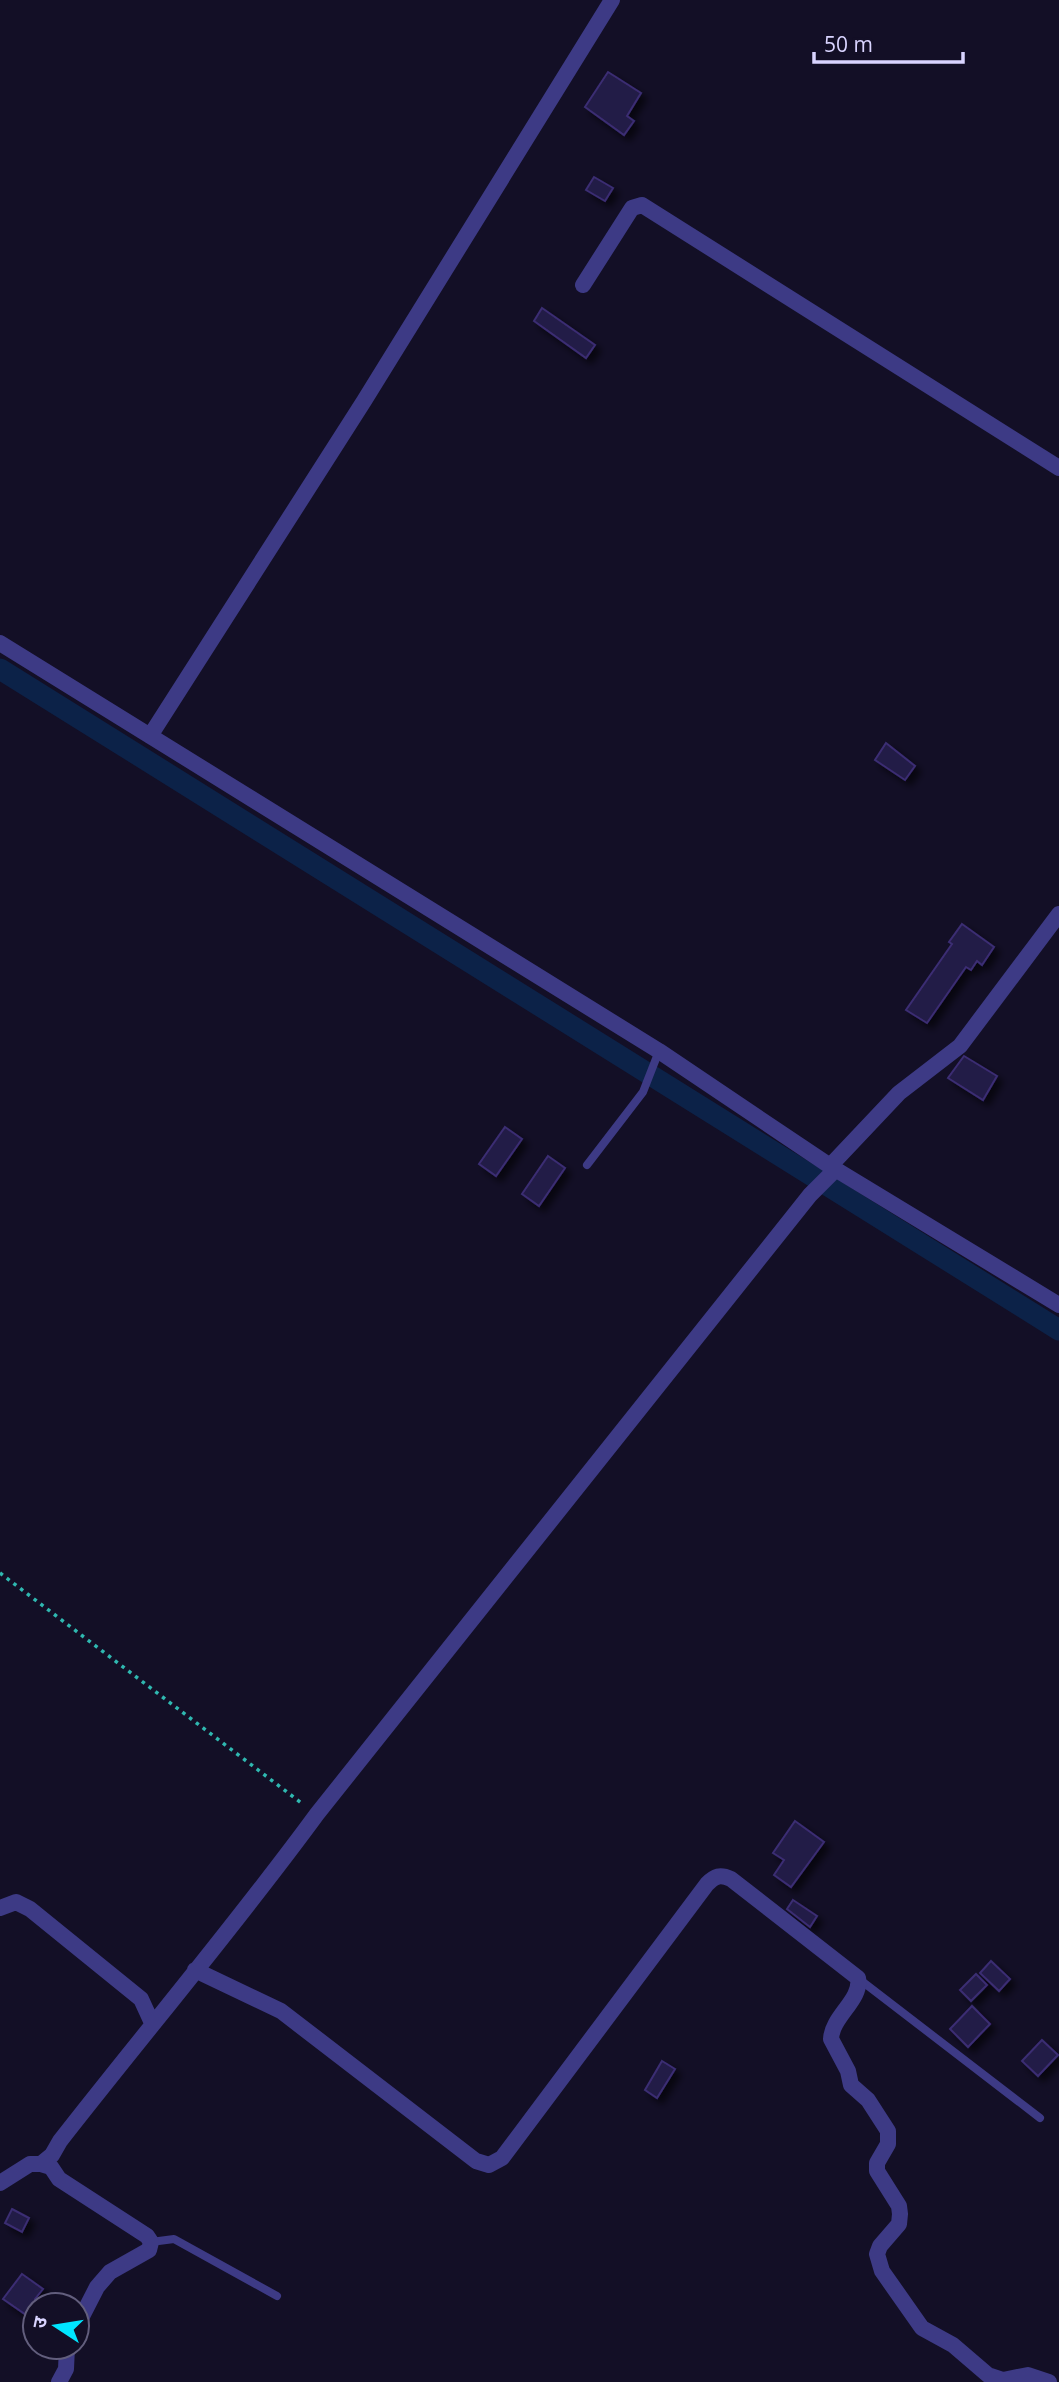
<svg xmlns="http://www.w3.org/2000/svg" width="1059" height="2382" viewBox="0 0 1059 2382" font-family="'Open Sans','Noto Sans Devanagari',sans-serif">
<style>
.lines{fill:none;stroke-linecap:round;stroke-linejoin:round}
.canal{stroke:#0c2248;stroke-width:21}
.building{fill:#241b47;stroke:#3b2d73;stroke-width:2;filter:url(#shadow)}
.path{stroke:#2fb8b0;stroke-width:3.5;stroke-dasharray:3.5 5;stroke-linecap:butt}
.service{stroke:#3d3a85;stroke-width:8}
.minor{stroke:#3d3a85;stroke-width:16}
</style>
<defs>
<filter id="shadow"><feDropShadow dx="5.5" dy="5.5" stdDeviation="3.5" flood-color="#0009"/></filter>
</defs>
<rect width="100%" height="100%" fill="#130f26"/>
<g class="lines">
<path class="canal" d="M 0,669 L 1059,1330"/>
</g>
<path class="building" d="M 608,72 L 641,93 L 627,116 L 634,121 L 624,135 L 585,107 Z
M 594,177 L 613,188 L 605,201 L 586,190 Z
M 542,308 L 595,345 L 586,358 L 534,321 Z
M 886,743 L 915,766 L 905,780 L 875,760 Z
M 962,924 L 994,947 L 982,965 L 977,961 L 971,970 L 966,967 L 927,1023 L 906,1010 L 952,944 L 949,942 Z
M 964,1056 L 997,1076 L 983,1100 L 948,1078 Z
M 505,1127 L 522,1139 L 496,1176 L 479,1164 Z
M 548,1156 L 565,1168 L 539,1206 L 522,1194 Z
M 795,1821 L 824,1842 L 791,1887 L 774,1875 L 784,1860 L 773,1853 Z
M 793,1900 L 817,1916 L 810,1927 L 787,1909 Z
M 991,1961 L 1010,1979 L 999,1991 L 980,1973 Z
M 976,1974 L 987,1985 L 971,2001 L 960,1990 Z
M 972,2006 L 990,2024 L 968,2047 L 950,2029 Z
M 1042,2040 L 1058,2055 L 1038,2076 L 1022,2061 Z
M 662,2061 L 675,2069 L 657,2098 L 645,2090 Z
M 12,2209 L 29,2218 L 22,2232 L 5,2223 Z
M 22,2274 L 43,2289 L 35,2299 L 35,2321 L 3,2299 Z"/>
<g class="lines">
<path class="path" d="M 0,1573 L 304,1805"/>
<path class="service" d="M 587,1165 L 643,1092 L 659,1051
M 859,1979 L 1040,2118
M 151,2242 L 174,2239 L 277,2296"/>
<path class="minor" d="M 583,285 L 632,208 L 642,205 L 1059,468
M 0,643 L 659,1051 L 830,1166 L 1059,1305
M 150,736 L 364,401 L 612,0
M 0,1908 L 16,1902 L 30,1909 L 141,1999 L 152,2023
M 195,1970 L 281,2011 L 476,2161 L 489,2165 L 502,2158 L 707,1884 C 715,1876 720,1874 731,1879 L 858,1978 C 862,2000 832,2016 831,2039 L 848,2071 L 851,2085 L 868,2100 L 888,2131 L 888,2144 L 877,2163 L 877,2171 L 899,2206 L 900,2214 L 899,2224 L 880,2246 L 877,2254 L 882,2271 L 922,2328 L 953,2345 L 988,2375 L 1003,2380 L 1028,2375 L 1049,2382
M 0,2183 L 30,2164 L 41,2164
M 77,2326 L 97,2287 L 110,2272 L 149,2250 L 151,2242 L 147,2236 L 59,2179 L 51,2167 L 41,2164 L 52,2155 L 60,2141 C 145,2032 235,1926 317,1814 L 810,1195 L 834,1171 L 830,1166 L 899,1093 L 960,1046 L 1059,914
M 59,2382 L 66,2369 L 67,2347"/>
</g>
<g transform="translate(56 2326) rotate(282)"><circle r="33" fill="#130f26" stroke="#625e7d" stroke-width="2"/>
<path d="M0-5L12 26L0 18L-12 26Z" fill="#00e5ff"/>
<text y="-10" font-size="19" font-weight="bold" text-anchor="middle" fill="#d9d4ff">उ</text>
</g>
<path d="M814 52v10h149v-10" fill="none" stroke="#d9d4ff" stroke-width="3.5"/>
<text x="824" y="52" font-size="21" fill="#d9d4ff" stroke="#130f26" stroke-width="5" paint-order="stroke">50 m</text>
</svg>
